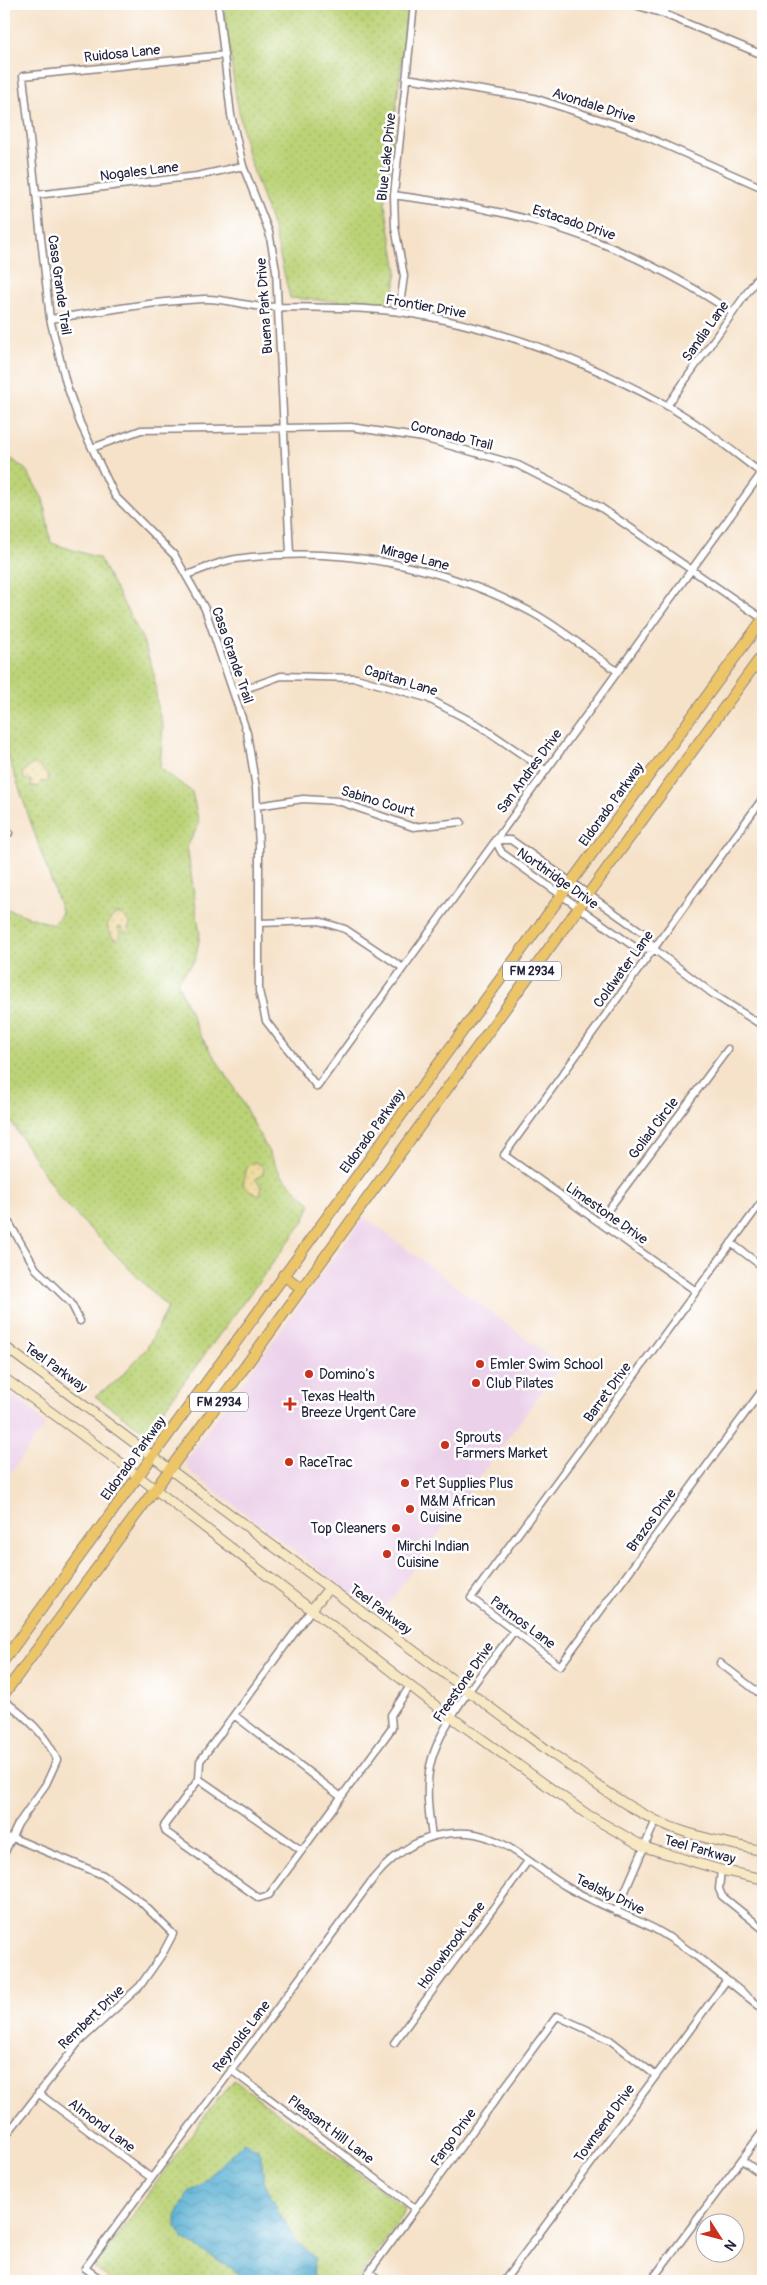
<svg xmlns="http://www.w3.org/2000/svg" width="767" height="2285" viewBox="0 0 767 2285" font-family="Pangolin,sans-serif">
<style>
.built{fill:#ecd1ea}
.grass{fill:url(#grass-dots);stroke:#6e7a59}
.sand{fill:url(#sand-dots);stroke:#887e6c}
.water{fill:url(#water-waves);stroke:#3a6886}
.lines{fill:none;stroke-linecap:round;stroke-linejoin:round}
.minor-casing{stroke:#8c8282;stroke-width:9}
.secondary-casing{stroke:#8c8282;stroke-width:11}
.primary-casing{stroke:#8c8282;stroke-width:12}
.minor{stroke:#fff;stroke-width:6}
.secondary{stroke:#f7e8c3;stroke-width:9}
.primary{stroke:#ecc569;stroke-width:10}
.poi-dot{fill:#c8321e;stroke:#fff;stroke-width:2}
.labels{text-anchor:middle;stroke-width:5;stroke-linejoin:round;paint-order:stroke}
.shield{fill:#fff;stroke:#646476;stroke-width:1}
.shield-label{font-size:12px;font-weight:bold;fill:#22223b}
.street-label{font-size:14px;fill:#22223b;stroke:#fff}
.poi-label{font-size:14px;fill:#22223b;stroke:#fff;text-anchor:start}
</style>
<defs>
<pattern id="grass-dots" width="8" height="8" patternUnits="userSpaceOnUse" patternTransform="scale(1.25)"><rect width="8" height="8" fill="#bbd377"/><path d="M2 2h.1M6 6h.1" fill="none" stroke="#a0b568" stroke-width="1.8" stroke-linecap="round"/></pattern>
<pattern id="sand-dots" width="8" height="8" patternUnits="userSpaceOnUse" patternTransform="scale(1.25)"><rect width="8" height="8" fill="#eeda9e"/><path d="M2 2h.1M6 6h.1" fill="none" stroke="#ccbb89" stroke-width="1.8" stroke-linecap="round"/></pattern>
<pattern id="water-waves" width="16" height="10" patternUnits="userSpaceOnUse" patternTransform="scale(1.25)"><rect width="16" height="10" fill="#53add1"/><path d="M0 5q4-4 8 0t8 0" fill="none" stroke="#448cab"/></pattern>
</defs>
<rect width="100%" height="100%" fill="#fff"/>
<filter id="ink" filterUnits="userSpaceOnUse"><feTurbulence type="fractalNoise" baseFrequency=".02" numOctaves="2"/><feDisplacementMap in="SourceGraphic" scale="10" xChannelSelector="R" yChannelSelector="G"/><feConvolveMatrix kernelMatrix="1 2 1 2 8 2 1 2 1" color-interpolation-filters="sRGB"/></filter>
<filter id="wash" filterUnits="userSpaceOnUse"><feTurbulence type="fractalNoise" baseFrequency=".0096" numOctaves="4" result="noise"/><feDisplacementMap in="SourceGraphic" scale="20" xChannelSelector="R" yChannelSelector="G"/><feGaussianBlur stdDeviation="1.12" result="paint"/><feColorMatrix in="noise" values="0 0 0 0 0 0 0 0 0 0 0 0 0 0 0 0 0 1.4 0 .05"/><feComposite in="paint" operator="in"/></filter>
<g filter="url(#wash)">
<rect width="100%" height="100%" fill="#f6e2c9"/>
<path class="built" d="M 364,1217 L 561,1365 L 380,1615 L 192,1473 L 185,1462 Z
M 4,1389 L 27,1405 L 45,1425 L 4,1482 Z"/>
<path class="grass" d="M 223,4 L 408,4 L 385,205 L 397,270 L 392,305 L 290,298 L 274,231 L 247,152 L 236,97 Z
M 4,453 L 26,470 L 43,499 L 51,543 L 99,558 L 142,638 L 154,673 L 157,705 L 163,727 L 160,768 L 192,792 L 199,824 L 187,847 L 200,935 L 195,960 L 177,982 L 200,1035 L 234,1087 L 281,1175 L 311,1204 L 304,1221 L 146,1433 L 95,1396 L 117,1381 L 147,1348 L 168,1308 L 59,1197 L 14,1126 L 4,1115 L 4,908 L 53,925 L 62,913 L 4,744 Z
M 234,2080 L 405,2208 L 401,2219 L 360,2275 L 366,2281 L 111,2281 L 94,2268 L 213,2105 Z"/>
<path class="sand" d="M 33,764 L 39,765 L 49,777 L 48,782 L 41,781 L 40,786 L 31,787 L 31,780 L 25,780 L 22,773 Z
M 117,913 L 124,916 L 130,924 L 127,934 L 121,927 L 118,928 L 121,937 L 118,940 L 113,938 L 107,926 L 110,919 Z
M 255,1162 L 261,1165 L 264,1170 L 263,1174 L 255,1179 L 262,1187 L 260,1195 L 249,1190 L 243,1185 L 247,1167 Z"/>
<path class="water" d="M 243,2142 L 258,2150 L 261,2156 L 264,2180 L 279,2213 L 293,2237 L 315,2258 L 313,2277 L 307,2281 L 243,2281 L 233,2269 L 183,2239 L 176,2228 L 176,2216 L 188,2193 L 199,2186 Z"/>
</g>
<g filter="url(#ink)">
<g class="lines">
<defs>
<path id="minor" d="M 218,4 L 231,115 L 243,166 L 269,232 L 276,270 L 290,554
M 632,4 L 664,14 L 763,55
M 664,14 L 668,4
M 224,55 L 23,76 L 50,319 L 66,383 L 80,423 L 115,496 L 175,556 L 205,609 L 247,733 L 256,788 L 259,847 L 259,991 L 266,1021 L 317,1087 L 763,471
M 406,78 L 534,98 L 629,129 L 763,188
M 36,195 L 197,176 L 243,166
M 394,195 C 425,200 457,203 488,210 C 578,228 657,262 733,313
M 399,312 L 404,276 L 395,227 L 394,195 L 414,4
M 50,319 C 101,312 153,301 204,299 C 222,298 238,304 256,306 C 304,309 352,305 400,312 C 493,325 584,360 666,405 C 700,424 731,450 761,473
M 667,406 L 763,270
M 92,448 L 141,430 L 351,427 L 423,438 L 518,465 L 600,507 L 763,619
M 186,575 C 202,570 219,561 236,559 C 336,545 444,565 533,613 C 562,629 589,652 617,671
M 234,693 L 281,676 L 356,678 L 427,698 L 480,726 L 545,770
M 257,806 L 303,799 L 338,801 L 413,827 L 461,822
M 4,832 L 9,833
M 259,923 L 319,921 L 345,929 L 403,968
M 654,949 L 636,948 L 502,853 L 495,840 L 511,840 L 646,935 L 654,949 L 713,994 L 763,1026
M 763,1200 L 471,1598 L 560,1666 L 763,1389
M 4,1214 L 36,1269 L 71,1303 L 80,1321
M 599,1222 L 728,1049
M 731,1243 L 763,1267
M 696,1291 L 504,1155 L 763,798
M 312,1609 L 200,1761 L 199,1779 L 164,1826 L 166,1832 L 259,1898 L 269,1895 L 392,1728 L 391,1715 L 410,1686
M 720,1663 L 763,1696
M 4,1700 C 27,1718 45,1733 57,1760 L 46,1784 L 18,1824 L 4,1854
M 234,1715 L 340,1796
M 199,1779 L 301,1850
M 432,1837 C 429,1815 426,1794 429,1772 C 435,1726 487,1668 514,1631
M 721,1870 L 719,1889 L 722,1896 L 763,1929
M 616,1912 L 656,1820
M 394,2043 L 528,1861
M 231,2070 L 415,2208
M 38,2093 L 150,2177
M 4,2138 L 78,2043 L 140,1986 L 163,1953 L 173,1934 L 140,1901 L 103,1875 L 11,1837
M 742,2160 L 763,2175
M 103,2281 L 85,2268 L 373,1879 C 397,1850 428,1830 468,1833 C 505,1836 536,1869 567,1887 C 595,1903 624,1914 653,1928 C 692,1949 728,1982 763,2009
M 381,2281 L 369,2272 L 557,2016 L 610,2040 L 655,2075
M 504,2281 L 726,1981
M 651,2281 L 763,2131"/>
<path id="secondary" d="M 4,1346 L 554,1755 C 595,1783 637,1817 685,1832 C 710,1840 737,1845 763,1851
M 4,1378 L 125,1466 L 440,1709 L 588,1815 L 644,1847 L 721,1870 L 763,1879
M 312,1609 L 329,1588"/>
<path id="primary" d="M 283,1275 L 301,1288
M 4,1660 L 763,619
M 4,1694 L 212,1412 L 763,654"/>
</defs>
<use href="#minor" class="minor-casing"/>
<use href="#secondary" class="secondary-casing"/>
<use href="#primary" class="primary-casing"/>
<use href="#minor" class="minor"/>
<use href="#secondary" class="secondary"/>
<use href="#primary" class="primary"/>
</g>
</g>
<g class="poi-dot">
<circle cx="480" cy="1364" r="5"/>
<circle cx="309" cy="1374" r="5"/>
<circle cx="476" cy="1383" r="5"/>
<path d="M287.5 1396.5h5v5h5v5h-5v5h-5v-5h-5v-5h5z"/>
<circle cx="445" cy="1445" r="5"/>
<circle cx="289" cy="1462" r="5"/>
<circle cx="405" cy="1483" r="5"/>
<circle cx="410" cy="1509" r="5"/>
<circle cx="396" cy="1528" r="5"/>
<circle cx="387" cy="1554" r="5"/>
</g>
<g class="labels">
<g class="shield">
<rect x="503" y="961.5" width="58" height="19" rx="4"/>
<rect x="190" y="1392.5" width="58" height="19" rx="4"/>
</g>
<g class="shield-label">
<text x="532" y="975">FM 2934</text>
<text x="219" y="1406">FM 2934</text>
</g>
<g class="street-label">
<text transform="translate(122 53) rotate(-6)" y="5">Ruidosa Lane</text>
<text transform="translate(594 105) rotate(18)" y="5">Avondale Drive</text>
<text transform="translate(386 157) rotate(-84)" y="5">Blue Lake Drive</text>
<text transform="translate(139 171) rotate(-7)" y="5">Nogales Lane</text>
<text transform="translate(574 222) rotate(18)" y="5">Estacado Drive</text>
<text transform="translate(60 285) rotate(82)" y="5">Casa Grande Trail</text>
<text transform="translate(264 306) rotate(-94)" y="5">Buena Park Drive</text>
<text transform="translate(426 306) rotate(10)" y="5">Frontier Drive</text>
<text transform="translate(705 331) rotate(-55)" y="5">Sandia Lane</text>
<text transform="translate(452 435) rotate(14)" y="5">Coronado Trail</text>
<text transform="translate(415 557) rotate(14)" y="5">Mirage Lane</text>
<text transform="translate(233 655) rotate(71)" y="5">Casa Grande Trail</text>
<text transform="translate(401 680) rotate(17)" y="5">Capitan Lane</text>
<text transform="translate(529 771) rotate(-54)" y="5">San Andres Drive</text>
<text transform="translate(378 801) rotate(17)" y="5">Sabino Court</text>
<text transform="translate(611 804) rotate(-54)" y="5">Eldorado Parkway</text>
<text transform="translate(558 878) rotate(35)" y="5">Northridge Drive</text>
<text transform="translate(623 969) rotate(-54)" y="5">Coldwater Lane</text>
<text transform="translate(653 1128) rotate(-53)" y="5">Goliad Circle</text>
<text transform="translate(372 1131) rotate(-54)" y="5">Eldorado Parkway</text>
<text transform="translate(607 1213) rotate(35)" y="5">Limestone Drive</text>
<text transform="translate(56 1367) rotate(36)" y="5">Teel Parkway</text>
<text transform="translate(607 1392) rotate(-54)" y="5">Barret Drive</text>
<text transform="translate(133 1458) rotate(-54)" y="5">Eldorado Parkway</text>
<text transform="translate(651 1520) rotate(-54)" y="5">Brazos Drive</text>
<text transform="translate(381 1609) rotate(37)" y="5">Teel Parkway</text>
<text transform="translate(523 1622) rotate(37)" y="5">Patmos Lane</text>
<text transform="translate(463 1682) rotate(-55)" y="5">Freestone Drive</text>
<text transform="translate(700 1849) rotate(16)" y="5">Teel Parkway</text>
<text transform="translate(610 1894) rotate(26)" y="5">Tealsky Drive</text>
<text transform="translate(451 1945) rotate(-54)" y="5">Hollowbrook Lane</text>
<text transform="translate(91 2017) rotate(-44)" y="5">Rembert Drive</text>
<text transform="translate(241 2036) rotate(-53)" y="5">Reynolds Lane</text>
<text transform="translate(604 2123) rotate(-54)" y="5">Townsend Drive</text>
<text transform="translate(102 2125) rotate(37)" y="5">Almond Lane</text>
<text transform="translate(331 2129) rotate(37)" y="5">Pleasant Hill Lane</text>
<text transform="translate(453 2137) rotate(-54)" y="5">Fargo Drive</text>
</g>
<g class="poi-label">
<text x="490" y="1369">Emler Swim School</text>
<text x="319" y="1379">Domino's</text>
<text x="486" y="1388">Club Pilates</text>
<text x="301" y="1401">Texas Health<tspan x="301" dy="16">Breeze Urgent Care</tspan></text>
<text x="455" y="1442">Sprouts<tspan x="455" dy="16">Farmers Market</tspan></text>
<text x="299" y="1467">RaceTrac</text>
<text x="415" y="1488">Pet Supplies Plus</text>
<text x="420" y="1506">M&amp;M African<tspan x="420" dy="16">Cuisine</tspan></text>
<text x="386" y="1533" text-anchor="end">Top Cleaners</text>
<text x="397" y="1551">Mirchi Indian<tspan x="397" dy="16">Cuisine</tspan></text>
</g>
</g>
<rect width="767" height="2285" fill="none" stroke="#fff" stroke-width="20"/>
<g transform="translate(720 2238) rotate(126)"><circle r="24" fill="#ffffff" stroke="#a7a7b1"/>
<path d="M0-4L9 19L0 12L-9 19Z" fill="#c8321e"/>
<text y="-8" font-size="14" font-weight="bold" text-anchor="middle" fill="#22223b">N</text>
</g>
</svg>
